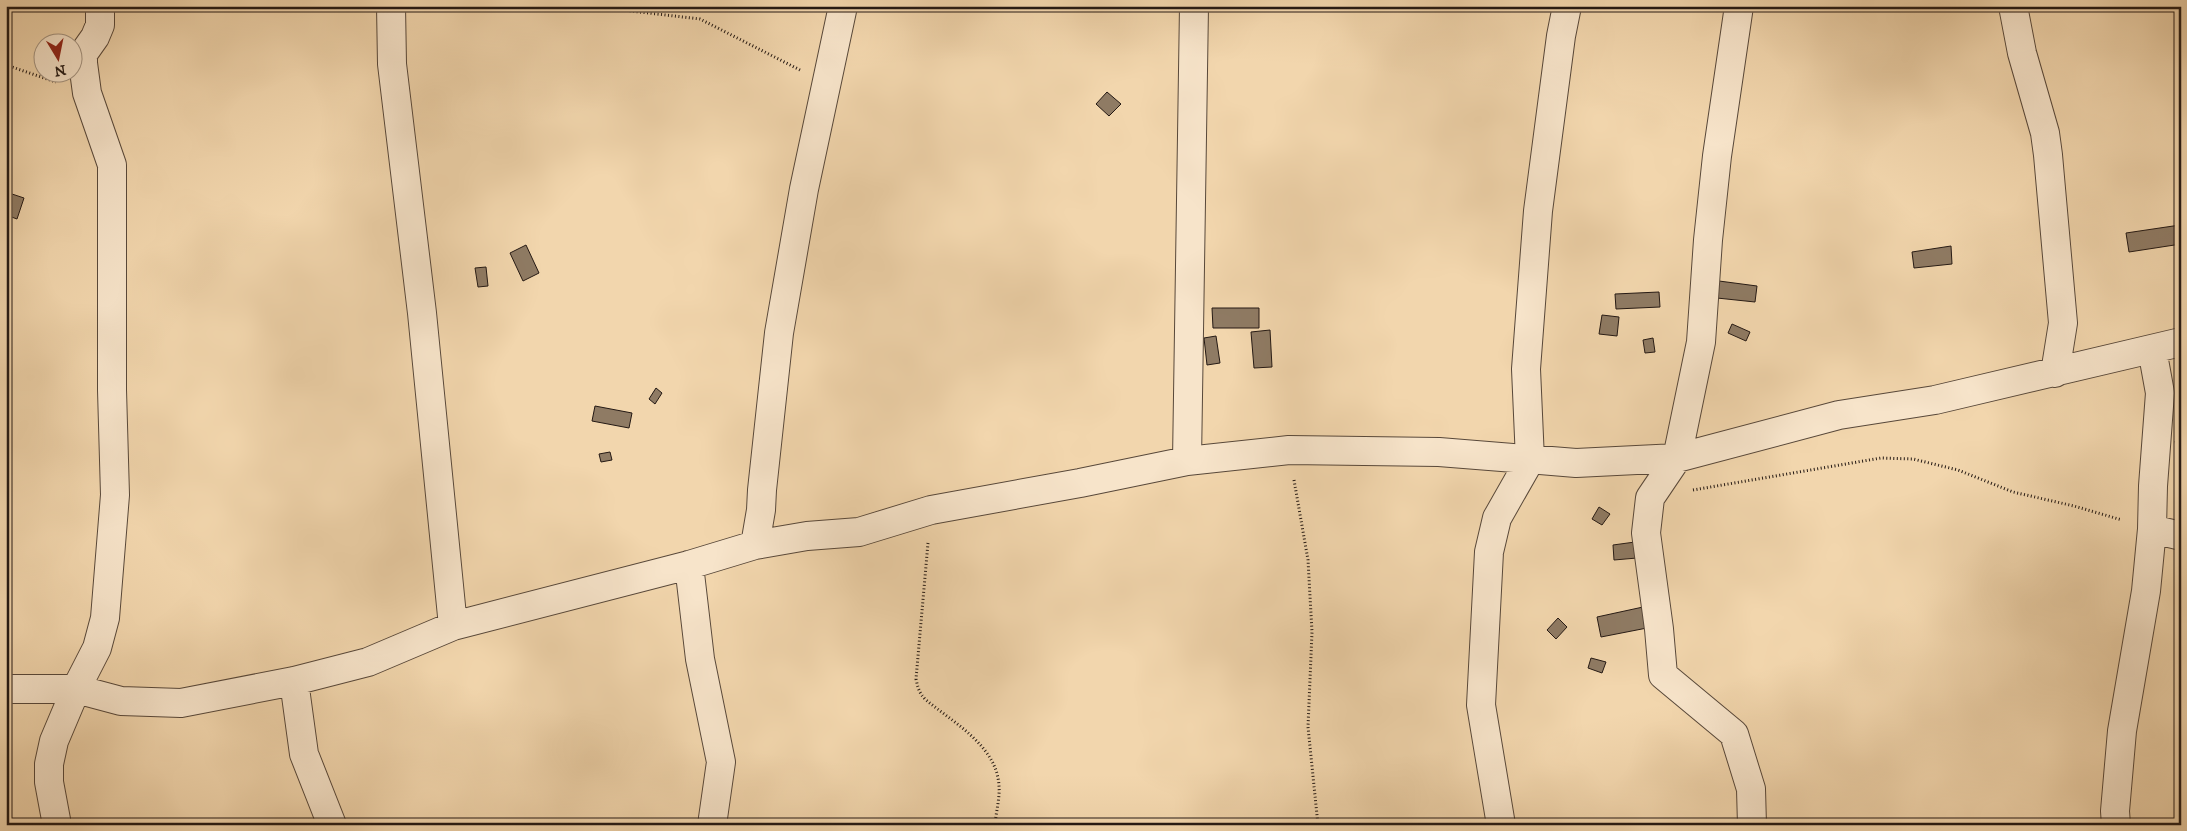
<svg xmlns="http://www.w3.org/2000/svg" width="2187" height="831" viewBox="0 0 2187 831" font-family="'IM FELL DW Pica',serif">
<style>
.building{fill:#8f7b64;stroke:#241914}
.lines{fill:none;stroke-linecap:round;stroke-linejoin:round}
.street-casing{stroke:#58483a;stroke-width:30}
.path{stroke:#241914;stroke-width:3;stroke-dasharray:1 2.5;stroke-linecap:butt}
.street{stroke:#f7e4ca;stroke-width:28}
</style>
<rect width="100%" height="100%" fill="#f2d6ad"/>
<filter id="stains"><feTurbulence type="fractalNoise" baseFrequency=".004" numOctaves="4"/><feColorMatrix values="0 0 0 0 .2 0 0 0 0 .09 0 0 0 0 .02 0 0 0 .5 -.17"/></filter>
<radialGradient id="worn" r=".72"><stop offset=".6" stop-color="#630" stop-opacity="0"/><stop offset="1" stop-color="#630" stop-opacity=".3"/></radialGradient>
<path class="building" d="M 1107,92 L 1121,104 L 1109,116 L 1096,104 Z
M 6,192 L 24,198 L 17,219 L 6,215 Z
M 2180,225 L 2181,244 L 2129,252 L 2126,233 Z
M 526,245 L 539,273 L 523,281 L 510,253 Z
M 1951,246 L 1952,264 L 1914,268 L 1912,252 Z
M 486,267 L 488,286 L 478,287 L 475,268 Z
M 1719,281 L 1757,286 L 1755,302 L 1717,298 Z
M 1659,292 L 1660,307 L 1616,309 L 1615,294 Z
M 1212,308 L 1259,308 L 1259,328 L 1213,328 Z
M 1602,315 L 1619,317 L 1617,336 L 1599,334 Z
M 1732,324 L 1750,332 L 1746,341 L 1728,333 Z
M 1270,330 L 1272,367 L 1254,368 L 1251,332 Z
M 1216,336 L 1220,363 L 1207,365 L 1204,338 Z
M 1653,338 L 1655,352 L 1645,353 L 1643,340 Z
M 656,388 L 662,393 L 655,404 L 649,399 Z
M 595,406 L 632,413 L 629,428 L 592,421 Z
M 2181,440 L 2181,465 L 2179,465 L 2175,441 Z
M 610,452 L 612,460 L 601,462 L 599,454 Z
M 1599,507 L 1610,514 L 1602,525 L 1592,519 Z
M 1635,542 L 1637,558 L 1614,560 L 1613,545 Z
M 1643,607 L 1647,628 L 1601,637 L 1597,617 Z
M 1558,618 L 1567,627 L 1556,639 L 1547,630 Z
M 1591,658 L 1606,662 L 1602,673 L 1588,668 Z"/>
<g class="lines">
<defs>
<path id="street" d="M 391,6 L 392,64 L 422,313 L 453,626
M 1739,6 L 1717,156 L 1708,240 L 1701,342 L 1677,458 L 1650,498 L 1646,533 L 1659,629 L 1663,675 L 1734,734 L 1751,789 L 1752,825
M 2013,6 L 2022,53 L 2045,133 L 2048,155 L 2063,323 L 2055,373
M 1187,461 L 1194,6
M 2152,529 L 2181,536
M 755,545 L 761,510 L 762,490 L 779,333 L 804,189 L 843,6
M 689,565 L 700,659 L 721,762 L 712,825
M 294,681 L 304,754 L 332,825
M 6,689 L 76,689 L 121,701 L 181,703 L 294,681 L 368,662 L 453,626 L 689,565 L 755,545 L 807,536 L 859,532 L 931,510 L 1080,483 L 1187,461 L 1289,450 L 1439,452 L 1576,463 L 1677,458 L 1839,415 L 1935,400 L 2181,342
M 57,825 L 49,782 L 49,764 L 54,741 L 76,689 L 97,648 L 105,618 L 115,495 L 112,390 L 112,165 L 87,93 L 83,63 L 83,54 L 95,37 L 100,25 L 100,6
M 1501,825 L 1481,705 L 1489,552 L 1497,518 L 1530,460 L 1526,369 L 1538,211 L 1561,36 L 1567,6
M 2116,825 L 2115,811 L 2122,731 L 2146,591 L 2152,529 L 2153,486 L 2160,393 L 2152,349"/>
</defs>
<use href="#street" class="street-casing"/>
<path class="path" d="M 588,6 L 700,19 L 800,70
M 6,65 L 56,82
M 1294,480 L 1308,560 L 1312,632 L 1308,727 L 1318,825
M 1693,490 L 1881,458 L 1913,459 L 1958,470 L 2013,492 L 2074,506 L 2122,520
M 928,543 L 916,679 C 918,688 919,693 926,700 C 954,723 997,746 999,786 C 1000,798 996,812 995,825"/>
<use href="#street" class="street"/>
</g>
<rect width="2187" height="831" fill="none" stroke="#f2d6ad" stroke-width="25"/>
<rect x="8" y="8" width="2172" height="816" fill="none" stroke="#241914" stroke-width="2.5"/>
<rect x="12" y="12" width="2162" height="806" fill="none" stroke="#241914"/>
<g transform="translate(58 58) rotate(170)"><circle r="24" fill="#f7e4ca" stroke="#a39381"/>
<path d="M0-4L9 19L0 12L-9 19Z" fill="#8f2418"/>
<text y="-8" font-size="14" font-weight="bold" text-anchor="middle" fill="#241914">N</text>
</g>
<rect width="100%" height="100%" filter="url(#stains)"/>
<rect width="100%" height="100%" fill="url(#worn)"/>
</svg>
